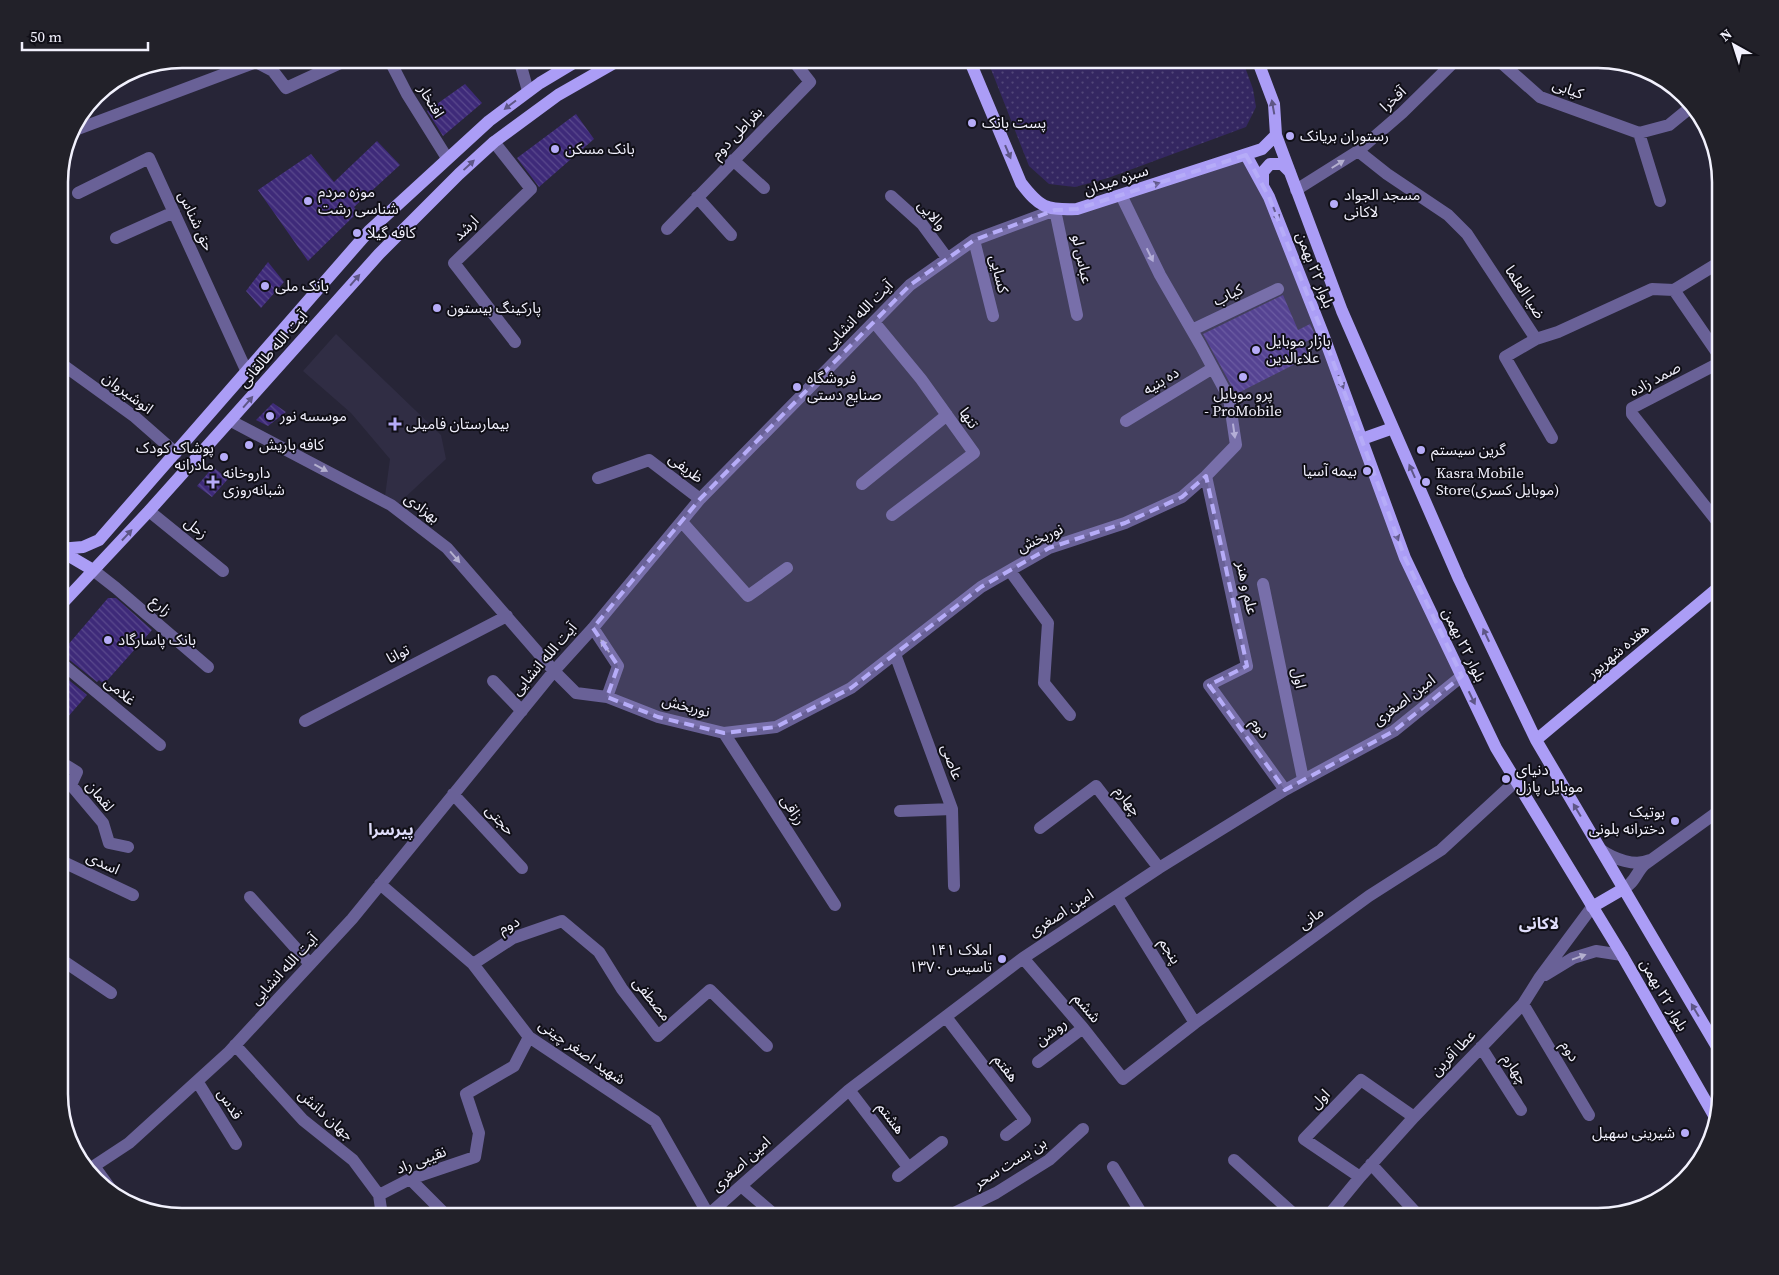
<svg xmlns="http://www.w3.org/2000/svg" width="1779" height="1275" viewBox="0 0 1779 1275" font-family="'Source Serif 4','Noto Sans Arabic',serif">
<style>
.built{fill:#302d44}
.park{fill:url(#park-dots)}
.building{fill:url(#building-back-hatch)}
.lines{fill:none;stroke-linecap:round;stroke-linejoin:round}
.minor{stroke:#696197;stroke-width:12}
.major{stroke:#ab9df6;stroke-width:12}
.oneway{fill:#5e5686}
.oneway2{fill:#b4b0cf}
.marked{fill:#b6acf8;fill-opacity:0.2;stroke:#b6acf8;stroke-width:4;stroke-dasharray:10 6;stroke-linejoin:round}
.poi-dot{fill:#b6acf8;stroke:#100f17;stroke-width:2}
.labels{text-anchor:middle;stroke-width:4;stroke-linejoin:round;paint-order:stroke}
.street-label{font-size:15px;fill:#f2f1fd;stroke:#100f17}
.poi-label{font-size:15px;fill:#f2f1fd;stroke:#100f17;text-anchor:start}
.neighbourhood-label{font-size:16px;font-weight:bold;fill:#e0defb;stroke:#100f17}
.rim{fill:none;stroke:#f2f1fd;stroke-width:2.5}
</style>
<defs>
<pattern id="park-dots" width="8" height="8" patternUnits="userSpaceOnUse" patternTransform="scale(1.25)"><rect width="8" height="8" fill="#342761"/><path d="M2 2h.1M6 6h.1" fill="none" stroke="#524779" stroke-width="1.8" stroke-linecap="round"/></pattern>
<pattern id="building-back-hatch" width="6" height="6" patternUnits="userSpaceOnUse" patternTransform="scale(1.25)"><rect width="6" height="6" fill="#3e2a79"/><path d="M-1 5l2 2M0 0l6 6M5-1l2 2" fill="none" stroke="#5a498d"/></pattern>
</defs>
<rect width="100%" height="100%" fill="#272537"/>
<path class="built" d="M 336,334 L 441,435 L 446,459 L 398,504 L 385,496 L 390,459 L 351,413 L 303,371 Z"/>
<path class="park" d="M 987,59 L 1242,59 L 1253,89 L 1256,107 L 1246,127 L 1108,178 L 1075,187 L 1049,184 L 1029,166 Z"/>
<path class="building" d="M 465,84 L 482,103 L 443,136 L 427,111 Z
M 576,114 L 594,139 L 539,187 L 517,158 Z
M 377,141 L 400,165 L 354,207 L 358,212 L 308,261 L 258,190 L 311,154 L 334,182 Z
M 268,262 L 284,282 L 261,308 L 246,291 Z
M 1283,295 L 1298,330 L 1310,324 L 1316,337 L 1303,343 L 1309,357 L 1236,394 L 1203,334 Z
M 273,403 L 286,412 L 268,426 L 256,420 Z
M 213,467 L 228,479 L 212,497 L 197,486 Z
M 108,598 L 116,598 L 152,630 L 104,684 L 99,680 L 97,682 L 61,653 Z
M 59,672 L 87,695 L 59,727 Z"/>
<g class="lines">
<path class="minor" d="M 389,59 L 407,94 L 447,158
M 519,59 L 528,91
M 1497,59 L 1540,97 L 1639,133 L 1660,201
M 70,132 L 256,62 L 273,71 L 286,88 L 349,59
M 1639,133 L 1669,125 L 1691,107
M 494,142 L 531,189 L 454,263 L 515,342
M 1358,151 L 1387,174 L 1448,215 L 1467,234 L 1536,339 L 1558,332 L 1652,289 L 1674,290 L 1720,262
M 733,160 L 764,188
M 1296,190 L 1358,151 L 1402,113 L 1457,59
M 78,193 L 149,158 L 246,370
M 891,196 L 922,224 L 947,258
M 697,197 L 731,235
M 667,229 L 810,82 L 792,59
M 116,238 L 174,212
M 974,240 L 993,316
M 1674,290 L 1718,354 L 1719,359 L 1717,364 L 1632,408 L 1632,414 L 1720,525
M 874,322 L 921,379 L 974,453 L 892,515
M 1192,330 L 1278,289
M 1536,339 L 1505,357 L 1552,438
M 59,362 L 135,417 L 176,453
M 231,421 L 391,505 L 447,548 L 554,671 L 576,693 L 607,697 L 658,717 L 724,733 L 776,727 L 851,688 L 981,587 L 1049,548 L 1125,523 L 1182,497 L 1206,476 L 1236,445 L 1229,398 L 1201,346 L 1160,275 L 1121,195
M 1126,421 L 1213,368
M 1206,476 L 1247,666 L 1209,685 L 1285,790
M 598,478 L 649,460 L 700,499
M 862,484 L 947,415
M 149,511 L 223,571
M 682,522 L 748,596 L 787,568
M 93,570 L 116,588 L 208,667
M 1010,571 L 1048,623 L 1044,683 L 1070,715
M 1263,584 L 1303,779
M 593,628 L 618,666 L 607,697
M 895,654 L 952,809 L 954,886
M 59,661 L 160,745
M 493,681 L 522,711
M 305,721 L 507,616
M 724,733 L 835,905
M 59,761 L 77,772 L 71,785 L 103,823 L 109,843 L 128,847
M 453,794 L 522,868
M 900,811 L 952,809
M 1040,828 L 1096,786 L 1159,868
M 1601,850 C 1614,859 1635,867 1650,860
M 59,860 L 133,895
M 380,884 L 473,964 L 529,1037 L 655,1121 L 708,1214
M 1623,889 C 1634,884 1636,873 1644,865 L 1720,810
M 250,897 L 310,964
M 1117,897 L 1195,1023
M 59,958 L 111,993
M 1023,958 L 1083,1028 L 1123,1079 L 1195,1023 L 1369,896 L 1441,850 L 1516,781
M 473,964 L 513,938 L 562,921 L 599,952 L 622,989 L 658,1036 L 710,990 L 767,1046
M 1545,975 L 1573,958 L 1596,951 L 1622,955
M 1523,1004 L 1589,1115
M 946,1017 L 1025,1120 L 1006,1135
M 235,1045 L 303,1120 L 353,1160 L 379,1195 L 382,1216
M 1481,1047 L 1521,1110
M 1038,1062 L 1083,1028
M 197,1081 L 236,1144
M 849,1090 L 908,1167
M 1234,1160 L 1296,1216
M 1371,1164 L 1419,1216
M 94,1166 L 115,1195
M 1113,1167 L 1143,1216
M 88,1170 L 129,1143 L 228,1053 L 352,919 L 554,671 L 593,628 L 700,499 L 910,285 L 974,240 L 1055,210 L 1077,315
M 898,1176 L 942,1142
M 1360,1177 L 1304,1139 L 1361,1080 L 1414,1117
M 410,1179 L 447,1216
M 741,1186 L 776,1216
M 379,1195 L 410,1179 L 475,1157 L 479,1133 L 466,1094 L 514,1066 L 529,1037
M 707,1216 L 849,1090 L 1023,958 L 1159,868 L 1285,790 L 1394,731 L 1462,676
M 948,1216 L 996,1193 L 1049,1160 L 1083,1129
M 1328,1216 L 1360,1177 L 1414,1117 L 1523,1004 L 1540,977 L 1592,907"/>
<path class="major" d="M 969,59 L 1021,183 C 1040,208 1046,210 1077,209 L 1262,149 L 1276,135 L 1274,104 L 1257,59
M 1276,135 L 1342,311 L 1459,579 L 1536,740 L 1720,1052
M 1246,155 L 1269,197 L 1323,334 L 1405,558 L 1496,748 L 1622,955 L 1716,1119
M 1263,184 L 1263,172 L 1270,164 L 1282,164 L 1290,172
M 1362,439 L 1393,428
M 59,549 L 83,547 L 99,540 L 369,231 L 489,121 L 540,83 L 580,59
M 59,550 L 93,570
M 59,607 L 149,511 L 379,254 L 459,174 L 494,142 L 558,95 L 621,59
M 1536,740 L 1720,586
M 1592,907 L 1623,889"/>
</g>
<defs><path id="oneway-solid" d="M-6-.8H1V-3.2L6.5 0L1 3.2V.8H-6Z" transform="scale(1.25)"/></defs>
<g class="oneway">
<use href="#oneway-solid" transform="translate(510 105) rotate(143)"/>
<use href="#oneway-solid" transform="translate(1273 107) rotate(-100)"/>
<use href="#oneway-solid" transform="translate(1008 152) rotate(67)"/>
<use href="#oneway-solid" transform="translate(469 165) rotate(-43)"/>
<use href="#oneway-solid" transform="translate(1153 185) rotate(-18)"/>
<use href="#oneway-solid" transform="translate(1276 214) rotate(68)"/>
<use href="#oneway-solid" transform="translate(355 280) rotate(-49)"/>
<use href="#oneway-solid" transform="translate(1341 382) rotate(69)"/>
<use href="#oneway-solid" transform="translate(248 402) rotate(-49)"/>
<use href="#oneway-solid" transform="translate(1412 471) rotate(-114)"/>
<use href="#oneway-solid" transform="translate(1396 534) rotate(70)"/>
<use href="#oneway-solid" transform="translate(127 535) rotate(-47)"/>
<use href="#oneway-solid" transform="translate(1486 635) rotate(-115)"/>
<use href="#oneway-solid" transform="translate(1472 698) rotate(64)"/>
<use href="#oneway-solid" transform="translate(1577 810) rotate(-121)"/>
<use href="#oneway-solid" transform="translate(1695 1010) rotate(-121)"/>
</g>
<g class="oneway2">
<use href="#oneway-solid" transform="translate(1338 164) rotate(-32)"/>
<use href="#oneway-solid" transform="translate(1150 255) rotate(64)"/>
<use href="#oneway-solid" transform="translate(1234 431) rotate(82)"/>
<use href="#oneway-solid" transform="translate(321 468) rotate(28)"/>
<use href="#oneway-solid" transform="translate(455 557) rotate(49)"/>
<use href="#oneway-solid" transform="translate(605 646) rotate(-124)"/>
<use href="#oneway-solid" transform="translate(1579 957) rotate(-20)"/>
</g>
<path class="marked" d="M 1246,155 L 1269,197 L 1323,334 L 1405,558 L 1462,676 L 1394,731 L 1285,790 L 1209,685 L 1247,666 L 1206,476 L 1182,497 L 1125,523 L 1049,548 L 981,587 L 851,688 L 776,727 L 724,733 L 658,717 L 607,697 L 618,666 L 593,628 L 700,499 L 910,285 L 974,240 L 1055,210 L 1077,209 Z"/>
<g class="poi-dot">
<circle cx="972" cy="123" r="5"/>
<circle cx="1290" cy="136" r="5"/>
<circle cx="555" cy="149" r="5"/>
<circle cx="308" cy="201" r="5"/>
<circle cx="1334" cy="204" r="5"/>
<circle cx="357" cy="233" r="5"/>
<circle cx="265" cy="286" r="5"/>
<circle cx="437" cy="308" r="5"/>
<circle cx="1256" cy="350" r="5"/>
<circle cx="1243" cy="377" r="5"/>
<circle cx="797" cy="387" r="5"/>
<circle cx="270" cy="416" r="5"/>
<path d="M392.5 416.5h5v5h5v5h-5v5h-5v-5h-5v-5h5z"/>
<circle cx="249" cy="445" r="5"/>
<circle cx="1421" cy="450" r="5"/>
<circle cx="224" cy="457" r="5"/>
<circle cx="1367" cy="471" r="5"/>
<path d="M210.5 474.5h5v5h5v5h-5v5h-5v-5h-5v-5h5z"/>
<circle cx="1426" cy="482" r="5"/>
<circle cx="108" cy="640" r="5"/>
<circle cx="1506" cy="779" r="5"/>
<circle cx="1675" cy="821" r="5"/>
<circle cx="1002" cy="959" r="5"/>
<circle cx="1685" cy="1133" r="5"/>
</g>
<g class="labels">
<g class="street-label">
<text transform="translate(1568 89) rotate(20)" y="5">کیابی</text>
<text transform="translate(1393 99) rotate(-43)" y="5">آفخرا</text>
<text transform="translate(431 101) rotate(59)" y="5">افتخار</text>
<text transform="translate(737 133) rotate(-46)" y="5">بقراطی دوم</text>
<text transform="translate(1116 180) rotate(-18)" y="5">سبزه میدان</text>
<text transform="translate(932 215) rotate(48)" y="5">والایی</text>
<text transform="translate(196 221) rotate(65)" y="5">حق شناس</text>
<text transform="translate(466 228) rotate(-44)" y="5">ارشد</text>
<text transform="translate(1082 259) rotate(78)" y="5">عباس لو</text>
<text transform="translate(1315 270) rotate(69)" y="5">بلوار ۲۲ بهمن</text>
<text transform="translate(999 274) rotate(76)" y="5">کسایی</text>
<text transform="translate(1525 292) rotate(57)" y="5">ضیا العلما</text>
<text transform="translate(1228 295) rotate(-26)" y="5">کیاب</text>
<text transform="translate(858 315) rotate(-45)" y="5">آیت الله انشایی</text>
<text transform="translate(273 349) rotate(-49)" y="5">آیت الله طالقانی</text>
<text transform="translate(1655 379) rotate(-29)" y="5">صمد زاده</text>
<text transform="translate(1161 381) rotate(-31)" y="5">ده بنیه</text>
<text transform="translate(128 393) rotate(37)" y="5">انوشیروان</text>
<text transform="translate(969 418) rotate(55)" y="5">تنها</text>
<text transform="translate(686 468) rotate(37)" y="5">ظریفی</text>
<text transform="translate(422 508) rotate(37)" y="5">بهزادی</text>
<text transform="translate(196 528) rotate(39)" y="5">زحل</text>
<text transform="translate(1040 538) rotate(-25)" y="5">نوربخش</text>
<text transform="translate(1247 588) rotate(78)" y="5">علم و هنر</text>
<text transform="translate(161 606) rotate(41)" y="5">زارع</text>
<text transform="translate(1464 645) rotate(64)" y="5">بلوار ۲۲ بهمن</text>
<text transform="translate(1618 651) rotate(-40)" y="5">هفده شهریور</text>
<text transform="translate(398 654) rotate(-27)" y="5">توانا</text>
<text transform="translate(544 659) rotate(-49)" y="5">آیت الله انشایی</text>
<text transform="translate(1299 678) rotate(78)" y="5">اول</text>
<text transform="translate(120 691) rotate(40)" y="5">غلامی</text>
<text transform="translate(1404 700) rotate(-37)" y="5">امین اصغری</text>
<text transform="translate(686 706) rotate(15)" y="5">نوربخش</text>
<text transform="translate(1260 728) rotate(54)" y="5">دوم</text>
<text transform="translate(952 762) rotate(70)" y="5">عاصی</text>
<text transform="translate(100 796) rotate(51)" y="5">لقمان</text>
<text transform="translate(1128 801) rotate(53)" y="5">چهارم</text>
<text transform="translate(793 810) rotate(57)" y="5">رزاقی</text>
<text transform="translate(500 820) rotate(47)" y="5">حجتی</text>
<text transform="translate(103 863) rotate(25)" y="5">اسدی</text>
<text transform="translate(1061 913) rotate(-33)" y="5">امین اصغری</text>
<text transform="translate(1311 918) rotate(-36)" y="5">مانی</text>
<text transform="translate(509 925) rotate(-25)" y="5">دوم</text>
<text transform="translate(1170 951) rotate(58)" y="5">پنجم</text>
<text transform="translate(284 969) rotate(-47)" y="5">آیت الله انشایی</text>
<text transform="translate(1664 995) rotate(60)" y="5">بلوار ۲۲ بهمن</text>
<text transform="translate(652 999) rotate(51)" y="5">مصطفی</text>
<text transform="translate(1087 1008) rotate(50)" y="5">ششم</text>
<text transform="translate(1051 1032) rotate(-37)" y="5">روشن</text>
<text transform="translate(1570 1051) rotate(59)" y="5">دوم</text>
<text transform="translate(582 1052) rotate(35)" y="5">شهید اصغر چیتی</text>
<text transform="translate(1453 1053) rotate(-46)" y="5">عطا آفرین</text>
<text transform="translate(1006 1068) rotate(52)" y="5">هفتم</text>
<text transform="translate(1515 1069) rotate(57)" y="5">چهارم</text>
<text transform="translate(1320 1099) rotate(-45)" y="5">اول</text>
<text transform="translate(230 1104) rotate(58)" y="5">قدس</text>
<text transform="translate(326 1115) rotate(42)" y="5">جهان دانش</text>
<text transform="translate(891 1118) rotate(53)" y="5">هشتم</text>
<text transform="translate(421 1160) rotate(-21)" y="5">نقیبی راد</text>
<text transform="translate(1010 1163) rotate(-32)" y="5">بن بست سحر</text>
<text transform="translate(741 1164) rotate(-42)" y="5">امین اصغری</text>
</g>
<g class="poi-label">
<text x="982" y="128">پست بانک</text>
<text x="1300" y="141">رستوران بریانک</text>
<text x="565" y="154">بانک مسکن</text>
<text x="318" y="197">موزه مردم<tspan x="318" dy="17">شناسی رشت</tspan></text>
<text x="1344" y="200">مسجد الجواد<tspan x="1344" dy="17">لاکانی</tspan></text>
<text x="367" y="238">کافه گیلا</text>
<text x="275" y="291">بانک ملی</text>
<text x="447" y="313">پارکینگ بیستون</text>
<text x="1266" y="346">بازار موبایل<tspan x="1266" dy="17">علاءالدین</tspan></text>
<text x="807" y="383">فروشگاه<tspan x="807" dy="17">صنایع دستی</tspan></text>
<text x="1243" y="399" text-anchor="middle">پرو موبایل<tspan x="1243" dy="17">- ProMobile</tspan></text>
<text x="280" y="421">موسسه نور</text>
<text x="406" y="429">بیمارستان فامیلی</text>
<text x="259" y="450">کافه باریش</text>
<text x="214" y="453" text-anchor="end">پوشاک کودک<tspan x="214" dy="17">مادرانه</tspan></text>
<text x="1431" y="455">گرین سیستم</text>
<text x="1357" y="476" text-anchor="end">بیمه آسیا</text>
<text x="223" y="478">داروخانه<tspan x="223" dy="17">شبانه‌روزی</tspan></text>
<text x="1436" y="478">Kasra Mobile<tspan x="1436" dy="17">Store(موبایل کسری)</tspan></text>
<text x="118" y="645">بانک پاسارگاد</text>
<text x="1516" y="775">دنیای<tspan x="1516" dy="17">موبایل پازل</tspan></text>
<text x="1665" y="817" text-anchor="end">بوتیک<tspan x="1665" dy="17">دخترانه بلونی</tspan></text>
<text x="992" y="955" text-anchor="end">املاک ۱۴۱<tspan x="992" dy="17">تاسیس ۱۳۷۰</tspan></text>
<text x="1675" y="1138" text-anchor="end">شیرینی سهیل</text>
</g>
<g class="neighbourhood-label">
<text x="391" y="835">پیرسرا</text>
<text x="1539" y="929">لاکانی</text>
</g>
</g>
<path d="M0 0H1779V1275H0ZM182 68H1598A114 114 0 0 1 1712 182V1094A114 114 0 0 1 1598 1208H182A114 114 0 0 1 68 1094V182A114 114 0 0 1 182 68Z" fill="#222129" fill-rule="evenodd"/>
<path class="rim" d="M182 68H1598A114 114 0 0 1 1712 182V1094A114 114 0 0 1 1598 1208H182A114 114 0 0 1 68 1094V182A114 114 0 0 1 182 68Z"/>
<g transform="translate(1734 45) rotate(321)" stroke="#100f17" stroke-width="4" paint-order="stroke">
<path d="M0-4L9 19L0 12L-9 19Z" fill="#f2f1fd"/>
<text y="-8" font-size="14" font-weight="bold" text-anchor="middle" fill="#f2f1fd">N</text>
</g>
<path d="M22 42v8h126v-8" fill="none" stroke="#f2f1fd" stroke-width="2.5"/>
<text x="30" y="42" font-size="15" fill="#f2f1fd" stroke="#100f17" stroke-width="4" paint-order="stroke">50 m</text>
</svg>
